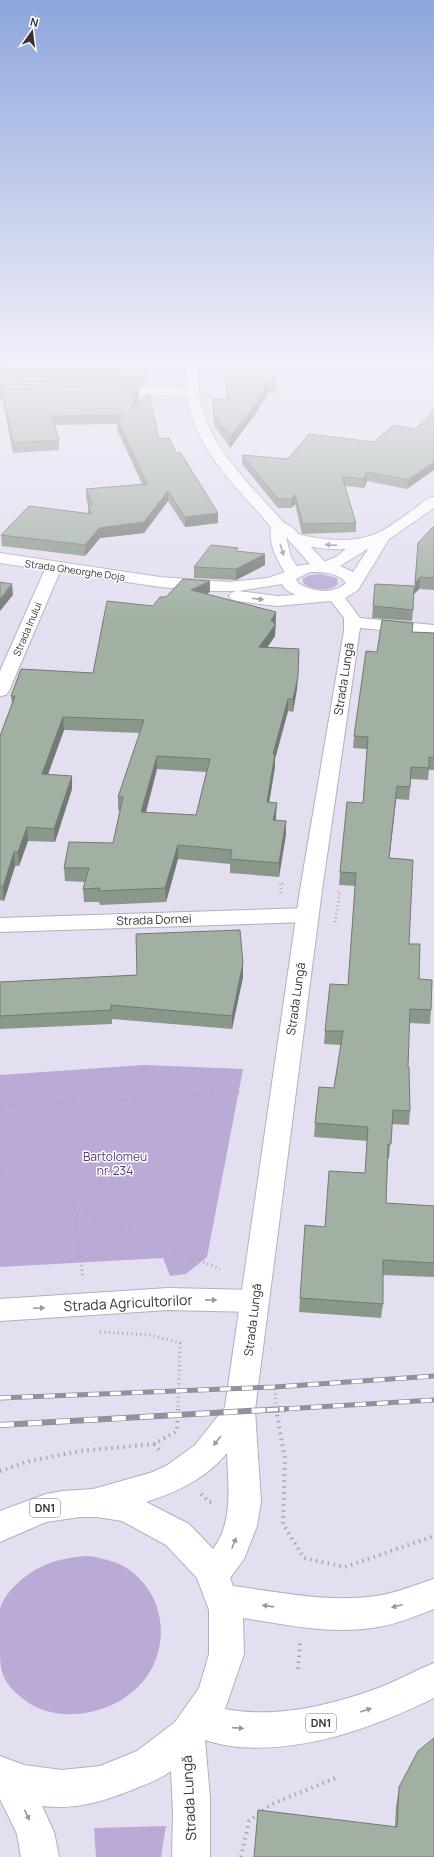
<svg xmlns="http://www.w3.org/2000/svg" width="434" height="1857" viewBox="0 0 434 1857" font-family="Manrope,sans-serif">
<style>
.green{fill:#baaad5}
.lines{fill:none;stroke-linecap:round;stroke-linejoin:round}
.minor-casing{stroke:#b5aec0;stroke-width:2}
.major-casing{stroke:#b5aec0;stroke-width:2}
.path-far2{stroke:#aba6b6;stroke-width:2.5;stroke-dasharray:1 3;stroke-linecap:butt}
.path-far1{stroke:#aba6b6;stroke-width:3;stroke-dasharray:1 3.5;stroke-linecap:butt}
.path{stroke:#aba6b6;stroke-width:4;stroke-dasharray:1.5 4.5;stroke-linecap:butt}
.minor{fill:#fff;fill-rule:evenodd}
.major{fill:#fff;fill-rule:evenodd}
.rail-far1-casing{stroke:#938f9c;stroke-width:5}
.rail-casing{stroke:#938f9c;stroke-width:6}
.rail-far1{stroke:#fff;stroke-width:3.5;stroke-dasharray:11;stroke-linecap:butt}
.rail{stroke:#fff;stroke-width:4.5;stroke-dasharray:14;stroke-linecap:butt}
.wall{fill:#8a978b;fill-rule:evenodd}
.shaded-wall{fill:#717b71}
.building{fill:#a1b0a2;stroke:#717b71;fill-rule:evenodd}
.oneway{fill:#9a989c}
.labels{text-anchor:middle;stroke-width:3;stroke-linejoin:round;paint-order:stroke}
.far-street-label{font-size:10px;fill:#353239;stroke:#fff}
.shield{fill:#fff;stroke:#727074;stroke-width:1}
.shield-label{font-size:11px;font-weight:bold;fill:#353239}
.street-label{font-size:12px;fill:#353239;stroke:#fff}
.park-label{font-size:12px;fill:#56367c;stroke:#fff}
.near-street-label{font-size:14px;fill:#353239;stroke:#fff}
</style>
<rect width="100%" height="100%" fill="#e4def1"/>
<path class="green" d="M 322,574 L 337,578 L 338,584 C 330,592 312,591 303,583 L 303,578 L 310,575 Z
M 144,1065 L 243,1069 L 207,1257 L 186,1274 L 170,1276 L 163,1258 L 0,1267 L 0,1075 Z
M 90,1556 C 103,1559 117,1561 128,1569 C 160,1591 170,1632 152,1668 C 133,1705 82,1723 43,1710 C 31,1706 21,1698 13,1690 C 0,1676 0,1665 0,1646 C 0,1634 0,1621 0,1609 C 1,1603 6,1596 10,1591 C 32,1566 58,1557 90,1556 Z
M 166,1826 L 161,1857 L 96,1857 L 94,1828 Z"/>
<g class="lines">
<defs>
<path id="minor" d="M 186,366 L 198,366 C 198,383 199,402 205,418 C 221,459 256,491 284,523 L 292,527 L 327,564 L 329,567 L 327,570 L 315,570 L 286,537 L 291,557 L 301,573 L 299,576 L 287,576 C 278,562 268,544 271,527 C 239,489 193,448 187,396 L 109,395 L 103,391 L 109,387 L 187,388 Z
M 54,562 L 60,564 L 62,567 L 9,691 L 6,695 L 0,696 L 0,671 L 46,567 L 48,564 Z
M 308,908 L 316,910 L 319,915 L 316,920 L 308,922 L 0,932 L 0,918 Z
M 168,1288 L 255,1290 L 265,1293 L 269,1301 L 265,1309 L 255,1312 L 168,1310 L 0,1321 L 0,1299 Z"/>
<path id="major" d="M 434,497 L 434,508 L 389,539 L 358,590 L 345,598 L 360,618 L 434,625 L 434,635 L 360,628 L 322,890 L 255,1410 L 261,1502 L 257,1526 L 248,1549 L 244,1559 L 230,1578 L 233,1586 C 280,1592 328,1603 376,1596 C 396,1593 415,1585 434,1579 L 434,1609 C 416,1616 397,1624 378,1627 C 333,1635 287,1625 243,1618 L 244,1654 L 225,1709 C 276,1719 333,1705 381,1687 C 399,1680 416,1670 434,1663 L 434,1698 C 373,1728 306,1752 238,1747 C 227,1746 215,1743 205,1740 L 210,1798 L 210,1857 L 172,1857 L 173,1812 L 171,1771 C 159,1780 146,1784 132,1790 C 101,1802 76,1810 42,1806 L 54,1832 L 59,1857 L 21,1857 L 17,1834 L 0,1799 L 0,1756 L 24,1765 L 62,1770 L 100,1766 L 137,1751 L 175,1722 L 199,1688 L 209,1654 L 209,1610 L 197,1578 L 166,1545 L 122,1521 L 97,1517 L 80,1517 L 46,1522 L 0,1542 L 0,1511 L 46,1494 L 63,1491 L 93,1489 L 150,1473 L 166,1466 L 195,1445 L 225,1407 L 300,890 L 344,631 L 344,618 L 331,601 L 277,606 L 237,601 L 231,599 L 229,596 L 231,593 L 236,591 L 205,591 L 160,587 L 0,563 L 0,553 L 160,577 L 228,582 L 268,578 L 285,572 L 295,566 L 321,563 L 336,557 L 346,549 C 327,550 309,547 291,542 L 288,539 L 291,536 L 296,534 C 322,540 350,544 375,534 C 391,528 414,508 429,498 ZM 369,548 L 353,572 L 340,566 ZM 310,572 C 322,572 338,572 346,583 C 333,595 312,592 298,583 L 296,579 ZM 282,584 L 285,589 L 295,595 L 277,596 L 238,591 ZM 227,1453 C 228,1486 234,1521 213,1549 L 189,1524 L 146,1502 C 178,1492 205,1479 227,1453 Z"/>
</defs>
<use href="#minor" class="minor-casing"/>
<use href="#major" class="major-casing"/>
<path class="path-far2" d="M 281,893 L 280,883 L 286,884
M 335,922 L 340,892 L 336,891"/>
<path class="path-far1" d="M 0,1106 L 242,1092
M 0,1176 L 220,1269
M 74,1207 L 83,1278
M 100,1332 L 151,1335 L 180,1343 L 178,1410
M 275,1389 L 276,1410"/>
<path class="path" d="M 276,1409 L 285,1459 L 283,1524 L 304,1558 L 345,1567 L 434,1536
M 154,1444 L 161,1452
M 0,1471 L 30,1461 L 80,1451 L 154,1444 L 177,1431 L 178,1409
M 201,1494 L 209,1502 L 214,1502
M 298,1669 L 300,1642
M 241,1857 L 249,1821 L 272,1804 L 338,1777"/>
<use href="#minor" class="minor"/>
<use href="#major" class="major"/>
<defs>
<path id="rail-far1" d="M 0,1398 L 275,1387 L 434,1376
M 267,1410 L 434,1400"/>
<path id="rail" d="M 0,1425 L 284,1409"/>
</defs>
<use href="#rail-far1" class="rail-far1-casing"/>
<use href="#rail" class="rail-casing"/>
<use href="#rail-far1" class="rail-far1"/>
<use href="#rail" class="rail"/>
</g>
<path class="wall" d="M 0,366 L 150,366 L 143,386 L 0,382 Z
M 277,366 L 295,366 L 294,368 Z
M 224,368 L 276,383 L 276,393 L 268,393 L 256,413 L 230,448 L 214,425 L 213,399 L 227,400 L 224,378 Z
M 0,384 L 139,387 L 139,396 L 137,404 L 159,439 L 176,453 L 218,523 L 185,527 L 168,501 L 144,533 L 100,538 L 85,556 L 2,546 L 1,535 L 88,513 L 88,505 L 86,499 L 86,489 L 142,484 L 117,430 L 117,424 L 55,425 L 59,440 L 59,450 L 13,453 L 2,397 L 0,400 Z
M 415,429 L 407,489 L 367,481 L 364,488 L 345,486 L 356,523 L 356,532 L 302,534 L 295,504 L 291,508 L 278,508 L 242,464 L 242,455 L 288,459 L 373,442 Z
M 434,526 L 434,590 L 419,589 L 414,594 L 415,583 Z
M 238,551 L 265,565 L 236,580 L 194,578 L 194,567 Z
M 375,584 L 413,610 L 412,621 L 372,618 Z
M 210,592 L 207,594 L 276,612 L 275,636 L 267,647 L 299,649 L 297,689 L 293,712 L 288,711 L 275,759 L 275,767 L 269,802 L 276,817 L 276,820 L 286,821 L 286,834 L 279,877 L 230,873 L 230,864 L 178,859 L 166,902 L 100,905 L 99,902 L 84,902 L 83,889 L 85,882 L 65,881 L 64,868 L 113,843 L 120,811 L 118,810 L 118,797 L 140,733 L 64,730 L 48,775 L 72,789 L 55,842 L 28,841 L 19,866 L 15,866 L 4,901 L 0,900 L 0,736 L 12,704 L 11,696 L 93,673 L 153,606 L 166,597 ZM 157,769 L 206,772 L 196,815 L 146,813 Z
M 412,632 L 434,633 L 434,770 L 429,770 L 428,780 L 411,779 L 409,800 L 396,799 L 389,858 L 409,944 L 419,979 L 431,1010 L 430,1024 L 409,1023 L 408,1067 L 410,1111 L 409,1125 L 392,1124 L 389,1159 L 388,1158 L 386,1203 L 434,1206 L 434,1277 L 383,1275 L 383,1304 L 381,1318 L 299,1312 L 300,1298 L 325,1227 L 365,1173 L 367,1141 L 314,1137 L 315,1123 L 334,1088 L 341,1045 L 324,1044 L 325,1031 L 348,985 L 355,886 L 339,885 L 340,872 L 363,803 L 367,749 L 353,748 L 354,736 L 377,652 Z
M 243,963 L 243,977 L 232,1029 L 112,1019 L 112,1024 L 0,1029 L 0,982 L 137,975 Z
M 399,1787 L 434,1857 L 395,1826 L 396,1807 Z"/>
<path class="shaded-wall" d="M 147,366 L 150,366 L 143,386 L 143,376 Z
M 268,383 L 268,393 L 256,413 L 230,448 L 230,437 Z
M 1,387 L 2,397 L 0,400 L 0,390 Z
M 139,387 L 139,396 L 132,417 L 132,408 Z
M 434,462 L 434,470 L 407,489 L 408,480 Z
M 367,472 L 367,481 L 364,488 L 364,479 Z
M 168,491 L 168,501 L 144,533 L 100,538 L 85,556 L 85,545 L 99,528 Z
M 295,495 L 295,504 L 291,508 L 292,499 Z
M 218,513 L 218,523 L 185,527 L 185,517 Z
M 265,554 L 265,565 L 236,580 L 236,569 Z
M 420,577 L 419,589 L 414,594 L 415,583 Z
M 210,581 L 210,592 L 191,602 L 191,590 Z
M 12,584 L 13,595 L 0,611 L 0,599 Z
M 276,612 L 275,636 L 259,660 L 259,647 L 271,621 Z
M 299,649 L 297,689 L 293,712 L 293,699 Z
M 288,699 L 288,711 L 275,759 L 275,767 L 267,815 L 267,802 L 273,754 Z
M 63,717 L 64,730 L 43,787 L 42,774 Z
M 157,756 L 157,769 L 142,826 L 141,812 Z
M 72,776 L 72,789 L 55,842 L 54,829 Z
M 397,786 L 396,799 L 388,871 L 389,858 Z
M 277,803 L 276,817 L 273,834 L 273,820 Z
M 286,821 L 286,834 L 279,877 L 279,863 Z
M 27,827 L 28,841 L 19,866 L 18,852 Z
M 178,845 L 178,859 L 166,902 L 165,888 Z
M 14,852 L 15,866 L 4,901 L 3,887 Z
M 243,963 L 243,977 L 232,1029 L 232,1016 Z"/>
<path class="building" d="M 0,366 L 147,366 L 143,376 L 0,373 Z
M 227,366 L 273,366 L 276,383 L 268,383 L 257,403 L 230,437 L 214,415 L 213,399 L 229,400 L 224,368 Z
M 0,384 L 139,387 L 132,408 L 149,393 L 159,439 L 169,438 L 176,453 L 180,452 L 218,513 L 185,517 L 168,491 L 144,522 L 99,528 L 85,545 L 1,535 L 29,506 L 92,514 L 88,505 L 92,504 L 86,489 L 147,484 L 117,420 L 123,415 L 52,416 L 59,440 L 13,443 L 1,387 L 0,390 Z
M 434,409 L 434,462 L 408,480 L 367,472 L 364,479 L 342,477 L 356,523 L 303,524 L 295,495 L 292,499 L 278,499 L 242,455 L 288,459 L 309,434 L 373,442 L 394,425 L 415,429 L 428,417 Z
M 434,526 L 434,578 L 420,577 L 415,583 L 418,543 Z
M 211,545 L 238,548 L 236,551 L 265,554 L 236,569 L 194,567 Z
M 183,579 L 210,581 L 191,590 L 276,612 L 271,621 L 276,624 L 259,647 L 299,649 L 298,677 L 293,699 L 288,699 L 273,754 L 275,754 L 267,802 L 277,803 L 273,820 L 286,821 L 279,863 L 230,859 L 232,850 L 178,845 L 165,888 L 99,891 L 100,888 L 83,889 L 89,868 L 64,868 L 69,842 L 113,843 L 123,797 L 118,797 L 144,720 L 63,717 L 42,774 L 72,776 L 54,829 L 27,827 L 18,852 L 14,852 L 3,887 L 0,886 L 0,736 L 15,696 L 11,696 L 21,669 L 93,673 L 107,601 L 153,606 L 160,597 L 166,597 ZM 157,756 L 210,759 L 196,815 L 141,812 Z
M 0,582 L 12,584 L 0,599 Z
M 375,584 L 414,586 L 413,610 L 373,606 Z
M 382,620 L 413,623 L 412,632 L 434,633 L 434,758 L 429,757 L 429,768 L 411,767 L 410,787 L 397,786 L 389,858 L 413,860 L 409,944 L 420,944 L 419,979 L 432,980 L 431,1010 L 410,1009 L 408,1067 L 409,1067 L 410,1111 L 393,1110 L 391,1144 L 388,1144 L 386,1203 L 434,1206 L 434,1263 L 383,1260 L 383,1304 L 300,1298 L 305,1225 L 325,1227 L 329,1171 L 365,1173 L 368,1127 L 315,1123 L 319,1087 L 334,1088 L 343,1031 L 325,1031 L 330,984 L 348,985 L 356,873 L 340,872 L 347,802 L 363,803 L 368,737 L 354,736 L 366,651 L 377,652 Z
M 240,930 L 243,963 L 232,1016 L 111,1005 L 111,1010 L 0,1016 L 0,982 L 137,975 L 136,934 Z
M 434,1738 L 434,1857 L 254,1857 L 258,1810 L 397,1827 L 399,1787 L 418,1751 Z"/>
<defs><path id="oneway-solid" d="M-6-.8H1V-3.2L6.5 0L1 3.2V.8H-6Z"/></defs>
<g class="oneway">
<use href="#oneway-solid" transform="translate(331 545) rotate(-176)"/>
<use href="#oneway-solid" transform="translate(282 550) rotate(72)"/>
<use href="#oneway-solid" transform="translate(258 599) rotate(7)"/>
<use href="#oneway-solid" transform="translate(211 1300) rotate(1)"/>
<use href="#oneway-solid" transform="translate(39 1308) rotate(-3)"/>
<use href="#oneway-solid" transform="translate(217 1441) rotate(128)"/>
<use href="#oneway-solid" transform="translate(234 1543) rotate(-68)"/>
<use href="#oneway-solid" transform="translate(268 1606) rotate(-172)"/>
<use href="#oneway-solid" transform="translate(397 1606) rotate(165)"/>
<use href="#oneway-solid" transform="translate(366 1710) rotate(-19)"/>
<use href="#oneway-solid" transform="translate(238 1728) rotate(4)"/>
<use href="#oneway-solid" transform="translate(27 1815) rotate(65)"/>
</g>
<linearGradient id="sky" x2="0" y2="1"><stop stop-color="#8ea6dc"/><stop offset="0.58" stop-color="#f3f0f9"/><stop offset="1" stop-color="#f3f0f9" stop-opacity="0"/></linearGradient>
<rect width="434" height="626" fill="url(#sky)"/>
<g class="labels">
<g class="far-street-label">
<text transform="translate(75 570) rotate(8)" y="4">Strada Gheorghe Doja</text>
<text transform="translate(27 629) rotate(-67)" y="4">Strada Inului</text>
</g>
<g class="shield">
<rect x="30" y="1499" width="30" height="18" rx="3"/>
<rect x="306" y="1714" width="30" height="18" rx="3"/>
</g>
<g class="shield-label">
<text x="45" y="1512">DN1</text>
<text x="321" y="1727">DN1</text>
</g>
<g class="street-label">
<text transform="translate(344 679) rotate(-81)" y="4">Strada Lungă</text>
<text transform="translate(154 920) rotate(-2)" y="4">Strada Dornei</text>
<text transform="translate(296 999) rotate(-82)" y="4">Strada Lungă</text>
<text transform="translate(253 1320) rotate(-83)" y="4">Strada Lungă</text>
</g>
<g class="park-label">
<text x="115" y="1161">Bartolomeu<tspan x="115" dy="14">nr. 234</tspan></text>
</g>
<g class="near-street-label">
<text transform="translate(128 1303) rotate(-3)" y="5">Strada Agricultorilor</text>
<text transform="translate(189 1798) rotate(-93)" y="5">Strada Lungă</text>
</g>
</g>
<g transform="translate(32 32) rotate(14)" stroke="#ffffff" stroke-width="3" paint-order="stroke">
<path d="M0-3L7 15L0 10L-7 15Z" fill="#353239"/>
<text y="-6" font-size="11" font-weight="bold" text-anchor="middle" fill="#353239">N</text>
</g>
</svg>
